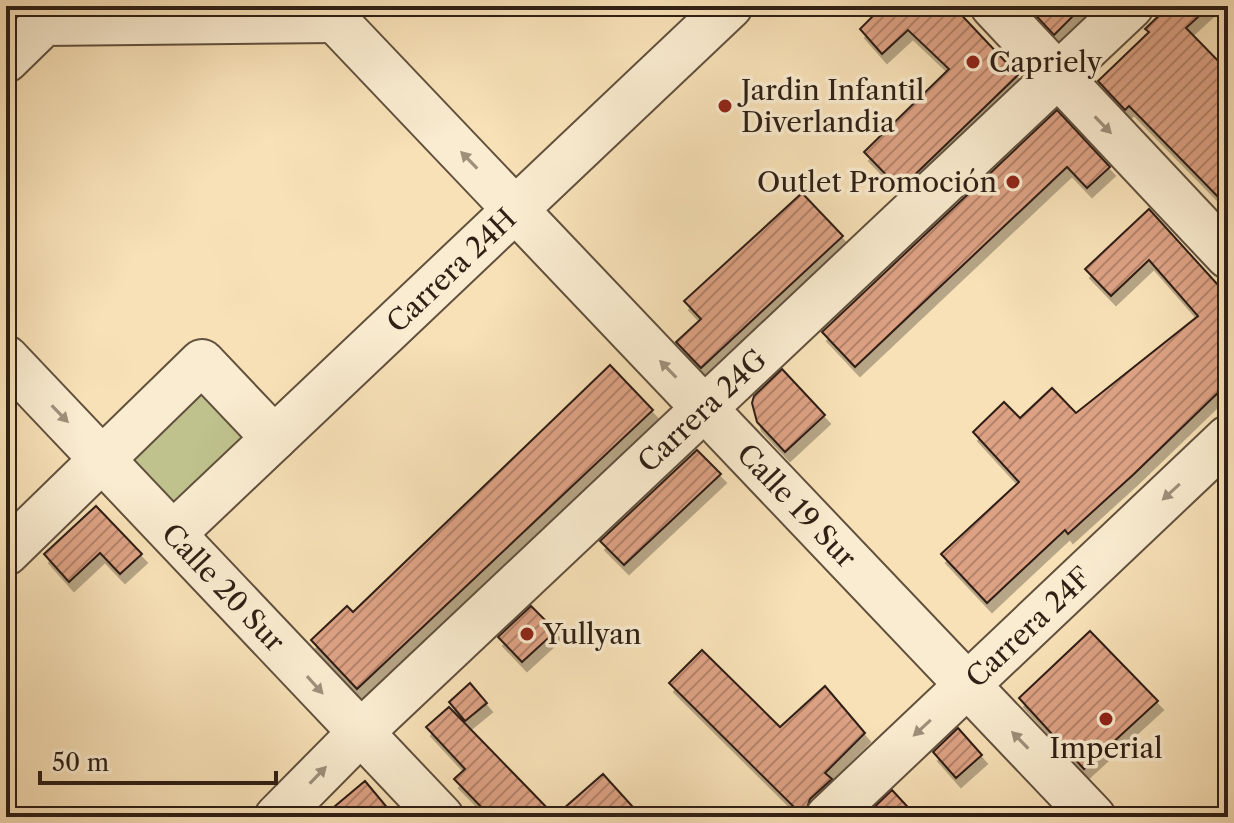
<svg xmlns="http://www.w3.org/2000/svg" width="1234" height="823" viewBox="0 0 1234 823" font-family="'Libre Caslon Text',serif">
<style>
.park{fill:#bfc28d;stroke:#777051;stroke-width:2}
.building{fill:url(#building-hatch);stroke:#2f1f15;stroke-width:2;filter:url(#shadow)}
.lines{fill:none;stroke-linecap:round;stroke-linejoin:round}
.minor-casing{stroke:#61503e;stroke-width:48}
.minor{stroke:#faecd0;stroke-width:44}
.oneway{fill:#9f907c}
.poi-dot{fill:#8f2418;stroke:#faecd0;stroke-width:3}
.labels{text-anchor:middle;stroke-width:7;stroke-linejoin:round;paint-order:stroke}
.poi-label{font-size:28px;fill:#2f1f15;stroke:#faecd0;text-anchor:start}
.street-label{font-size:28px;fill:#2f1f15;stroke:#faecd0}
</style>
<defs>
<pattern id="building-hatch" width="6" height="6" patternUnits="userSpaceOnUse" patternTransform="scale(2)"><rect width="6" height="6" fill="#dda284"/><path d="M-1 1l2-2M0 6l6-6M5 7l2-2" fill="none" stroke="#b4836b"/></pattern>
<filter id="shadow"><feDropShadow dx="5" dy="9" stdDeviation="0" flood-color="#0004"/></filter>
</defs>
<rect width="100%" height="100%" fill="#f8e1b7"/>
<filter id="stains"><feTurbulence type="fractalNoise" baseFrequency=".0025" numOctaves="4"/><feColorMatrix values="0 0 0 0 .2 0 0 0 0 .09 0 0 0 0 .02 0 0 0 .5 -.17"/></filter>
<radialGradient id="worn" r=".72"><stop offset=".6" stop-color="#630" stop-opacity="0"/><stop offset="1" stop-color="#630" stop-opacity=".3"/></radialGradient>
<path class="park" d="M 202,382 L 252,435 L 169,509 L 120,456 Z"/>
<path class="building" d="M 883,6 L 953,6 L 1018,75 L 900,189 L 864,152 L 949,69 L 908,30 L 882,54 L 860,29 Z
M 1027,6 L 1083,6 L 1054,35 Z
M 1169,6 L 1210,6 L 1186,28 L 1228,71 L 1228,207 L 1129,106 L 1125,110 L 1098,81 L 1149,32 L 1145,29 Z
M 1057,110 L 1110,167 L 1087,188 L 1067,167 L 855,367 L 822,332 Z
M 802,193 L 843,236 L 701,368 L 676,342 L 701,319 L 684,301 Z
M 1149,209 L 1228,296 L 1228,383 L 1134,474 L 1068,534 L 1065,530 L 987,603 L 941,554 L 1019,482 L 973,432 L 1004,402 L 1020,418 L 1052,388 L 1076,413 L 1198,316 L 1149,260 L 1111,296 L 1085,269 Z
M 610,365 L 653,410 L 357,689 L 311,640 L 347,606 L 353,612 Z
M 782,369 L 825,415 L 785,452 L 757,422 L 752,403 L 754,396 Z
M 697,450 L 721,474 L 624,565 L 600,541 Z
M 96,506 L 142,554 L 120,574 L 100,553 L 69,582 L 44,554 Z
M 531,606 L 556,631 L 522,662 L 498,637 Z
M 1090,631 L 1158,701 L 1084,769 L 1019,698 Z
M 702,650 L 780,727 L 825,686 L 865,733 L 825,773 L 832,779 L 810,799 L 804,817 L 669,683 Z
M 470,683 L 487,703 L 465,721 L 449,702 Z
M 449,707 L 555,816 L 603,774 L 642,817 L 491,817 L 454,779 L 465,769 L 426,727 Z
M 958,728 L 982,755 L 956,778 L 933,752 Z
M 365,781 L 395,817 L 322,817 Z
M 892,790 L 917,817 L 864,817 Z"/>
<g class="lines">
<defs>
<g id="minor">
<path d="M 993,6 L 1228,256"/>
<path id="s1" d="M 335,20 L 1093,817"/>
<path d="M 6,60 L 44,23 L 335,20"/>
<path id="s2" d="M 6,358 L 441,817"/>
<path id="s3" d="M 174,533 L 730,6"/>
<path d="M 6,553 L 202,362 L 274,438"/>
<path id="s4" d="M 277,817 L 360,733 L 1131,6"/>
<path id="s5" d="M 828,817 L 1228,438"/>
</g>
</defs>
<use href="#minor" class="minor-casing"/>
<use href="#minor" class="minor"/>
</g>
<defs><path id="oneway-solid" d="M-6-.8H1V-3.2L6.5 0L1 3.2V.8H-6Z" transform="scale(2)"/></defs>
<g class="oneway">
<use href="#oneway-solid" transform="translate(1103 125) rotate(46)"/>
<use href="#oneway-solid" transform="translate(469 160) rotate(-134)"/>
<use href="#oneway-solid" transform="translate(668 369) rotate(-134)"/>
<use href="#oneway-solid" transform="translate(60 414) rotate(46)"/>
<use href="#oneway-solid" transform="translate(1171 492) rotate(137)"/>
<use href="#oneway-solid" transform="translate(315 685) rotate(48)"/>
<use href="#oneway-solid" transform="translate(922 728) rotate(137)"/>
<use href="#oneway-solid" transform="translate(1020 740) rotate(-134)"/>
<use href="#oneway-solid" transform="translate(318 775) rotate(-46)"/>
</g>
<g class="poi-dot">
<circle cx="973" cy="62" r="8"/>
<circle cx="725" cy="106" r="8"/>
<circle cx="1013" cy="182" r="8"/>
<circle cx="527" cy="634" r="8"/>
<circle cx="1106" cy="719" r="8"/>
</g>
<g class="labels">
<g class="poi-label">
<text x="989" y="72">Capriely</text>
<text x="741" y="100">Jardin Infantil<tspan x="741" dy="32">Diverlandia</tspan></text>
<text x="997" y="192" text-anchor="end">Outlet Promoción</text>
<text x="543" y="644">Yullyan</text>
<text x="1106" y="758" text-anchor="middle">Imperial</text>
</g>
<g class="street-label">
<text dy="10" stroke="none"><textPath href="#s3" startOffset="382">Carrera 24H</textPath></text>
<text dy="10" stroke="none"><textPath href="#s4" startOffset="588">Carrera 24G</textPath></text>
<text dy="10" stroke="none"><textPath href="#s1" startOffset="670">Calle 19 Sur</textPath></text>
<text dy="10" stroke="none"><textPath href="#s2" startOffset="316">Calle 20 Sur</textPath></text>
<text dy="10" stroke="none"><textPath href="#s5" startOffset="276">Carrera 24F</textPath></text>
</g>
</g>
<rect width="1234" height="823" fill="none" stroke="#f8e1b7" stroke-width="32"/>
<rect x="8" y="8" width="1218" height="807" fill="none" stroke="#2f1f15" stroke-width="4"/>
<rect x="16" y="16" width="1202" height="791" fill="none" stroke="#2f1f15" stroke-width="2"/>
<path d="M40 771v12h236v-12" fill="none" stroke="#2f1f15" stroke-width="4"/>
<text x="52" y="771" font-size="24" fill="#2f1f15" stroke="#faecd0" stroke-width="6" paint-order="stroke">50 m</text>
<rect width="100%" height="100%" filter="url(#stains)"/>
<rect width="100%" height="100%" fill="url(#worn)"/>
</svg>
